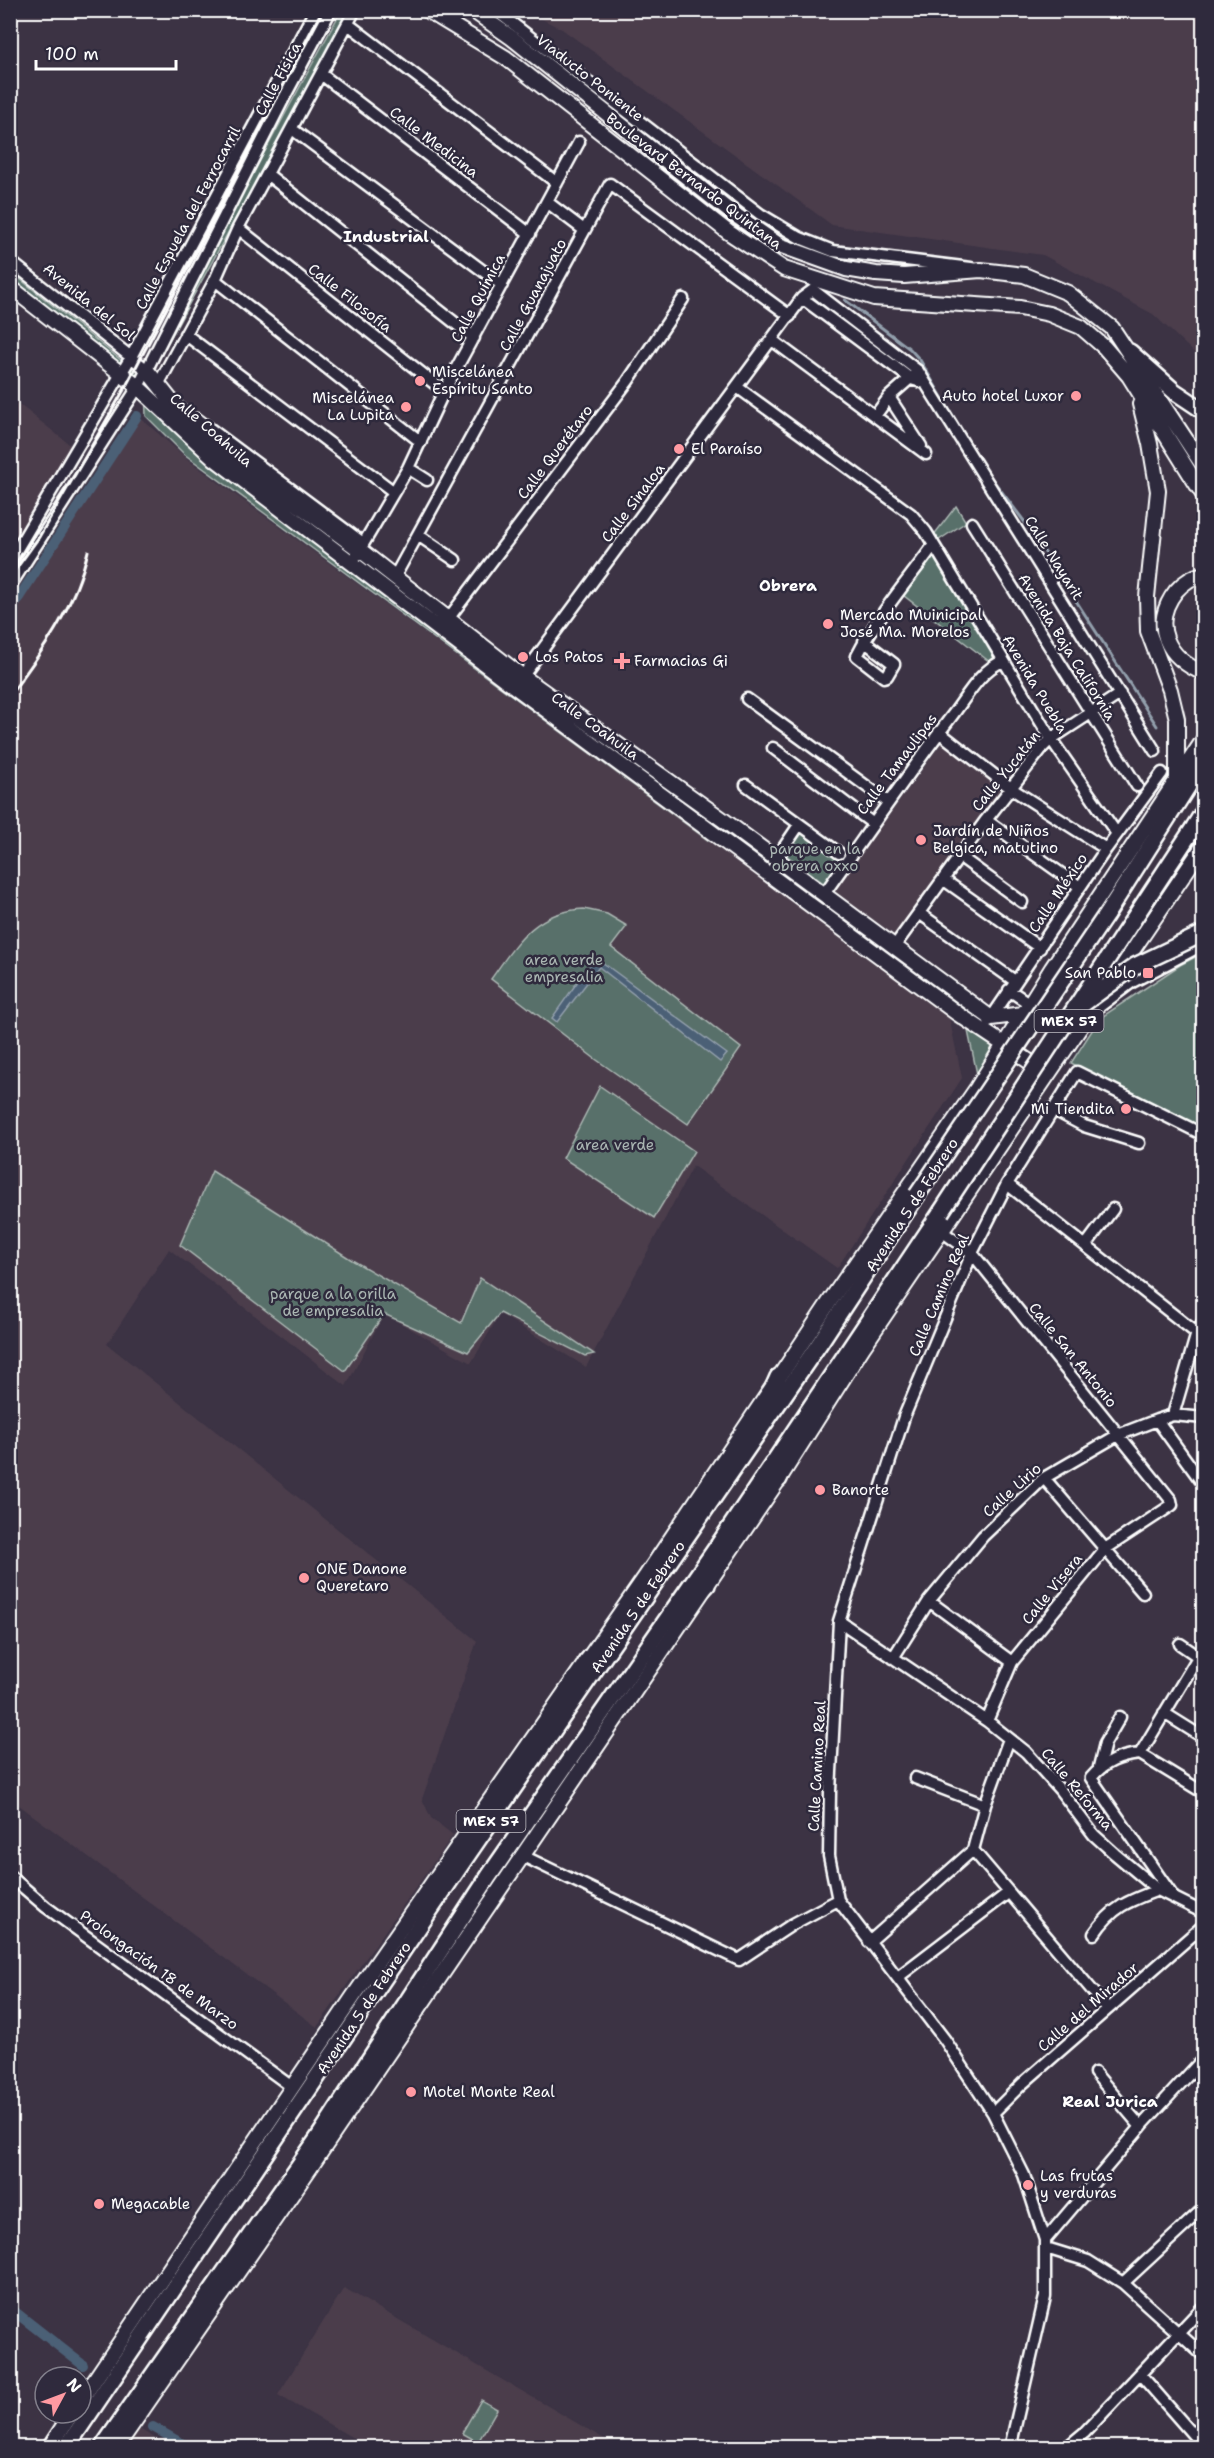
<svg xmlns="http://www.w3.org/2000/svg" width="1214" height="2458" viewBox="0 0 1214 2458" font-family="'Shantell Sans',sans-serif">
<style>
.built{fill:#4c3e4c}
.green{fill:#59706a;stroke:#acb8b4;stroke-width:1.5}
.water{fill:#4b6076;stroke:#93a0ad;stroke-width:1.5}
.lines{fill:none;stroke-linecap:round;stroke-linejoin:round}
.stream{stroke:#93a0ad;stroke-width:3}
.canal{stroke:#4b6076;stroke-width:10}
.minor-casing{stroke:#fff;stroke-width:15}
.major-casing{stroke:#fff;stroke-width:18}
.highway-casing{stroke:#fff;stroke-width:20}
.minor{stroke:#2f2a3d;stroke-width:10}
.major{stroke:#2f2a3d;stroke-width:14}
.highway{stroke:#2f2a3d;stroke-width:15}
.rail{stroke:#fff;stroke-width:3}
.highway-bridge-casing{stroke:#fff;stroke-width:20;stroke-linecap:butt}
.highway-bridge{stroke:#2f2a3d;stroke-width:15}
.poi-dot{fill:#ff9aa2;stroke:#2f2a3d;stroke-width:2}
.labels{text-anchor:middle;stroke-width:5;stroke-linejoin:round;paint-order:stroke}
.shield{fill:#2f2a3d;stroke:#c1bfc5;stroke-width:1.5}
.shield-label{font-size:14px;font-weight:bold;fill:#fff}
.street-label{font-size:15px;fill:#fff;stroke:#2f2a3d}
.poi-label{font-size:15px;fill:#fff;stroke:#2f2a3d;text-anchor:start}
.park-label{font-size:15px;fill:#acb8b4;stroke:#2f2a3d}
.neighbourhood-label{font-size:16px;font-weight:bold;fill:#fff;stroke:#2f2a3d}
</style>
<rect width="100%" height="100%" fill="#3c3344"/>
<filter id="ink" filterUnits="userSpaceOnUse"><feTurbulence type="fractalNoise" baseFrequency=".0167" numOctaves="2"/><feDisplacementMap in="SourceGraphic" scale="12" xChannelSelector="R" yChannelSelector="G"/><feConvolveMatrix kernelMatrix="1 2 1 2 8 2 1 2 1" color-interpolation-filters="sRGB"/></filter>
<g filter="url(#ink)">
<path class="built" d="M 526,11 L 1203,11 L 1203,361 L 1153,314 L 1043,255 L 832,225 L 562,29 Z
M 11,398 L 74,448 L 11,552 Z
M 138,416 L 192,463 L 949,1017 L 962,1078 L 837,1268 L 693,1166 L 586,1367 L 500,1314 L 471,1363 L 384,1314 L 346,1386 L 169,1249 L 107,1344 L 477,1641 L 422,1799 L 431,1818 L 453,1835 L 317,2027 L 11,1799 L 10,607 Z
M 943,741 L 1008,789 L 897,937 L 834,891 Z
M 344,2288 L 618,2447 L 369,2447 L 278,2395 Z
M 139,2429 L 170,2447 L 127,2447 Z"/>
<path class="green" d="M 341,11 L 349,11 L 147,381 L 204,437 L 981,1018 L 976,1029 L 993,1045 L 977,1074 L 967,1026 L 716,835 L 709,841 L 184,454 L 146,416 L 145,387 L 11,279 L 10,271 L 146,380 L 153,358 Z
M 956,506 L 966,522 L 936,542 L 933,536 Z
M 930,549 L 996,654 L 990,662 L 899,592 Z
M 804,830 L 844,859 L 826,885 L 786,855 Z
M 584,909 L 607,914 L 627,926 L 611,947 L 741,1048 L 688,1124 L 594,1058 L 491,979 C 517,942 536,911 584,909 Z
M 1203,953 L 1203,1131 L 1071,1063 L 1100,1018 L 1180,965 Z
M 600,1086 L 694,1151 L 654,1218 L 563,1158 Z
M 212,1171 L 352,1260 L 461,1323 L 480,1278 L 594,1354 L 585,1356 L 500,1313 L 468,1352 L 384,1314 L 345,1371 L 180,1245 Z
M 481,2400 L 497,2409 L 478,2442 L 462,2433 Z"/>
<path class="water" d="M 595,957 L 727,1054 L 720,1062 L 599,967 L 557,1022 L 552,1018 Z"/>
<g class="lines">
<path class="stream" d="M 845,300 L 910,349 L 920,360 L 970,445
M 986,471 L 1027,525 L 1157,726"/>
<path class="canal" d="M 460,10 L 477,18
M 10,611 L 137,416
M 10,2308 L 83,2365
M 153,2427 L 190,2448"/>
<defs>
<path id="minor" d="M 495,10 L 760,214 L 800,238 L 833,251 L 971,268
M 348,24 L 557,183
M 321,74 L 530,234
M 292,129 L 502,285
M 267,174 L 474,338
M 547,202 L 584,230
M 238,228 L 444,391
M 10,261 L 146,369
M 215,280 L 421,442
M 802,298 L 911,379 L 925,383
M 185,334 L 394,492
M 772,340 L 926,454
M 158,385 L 215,280 L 238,228 L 355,10
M 737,387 L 911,514 L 926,532 L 1051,739 L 1117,834
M 889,397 L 921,446
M 875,416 L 889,397 L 914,375
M 197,419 L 363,543
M 408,468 L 427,480
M 972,523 L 1137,786
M 418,535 L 455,560
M 10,561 L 131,357 L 315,10
M 352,563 L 408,468 L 444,391 L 579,142
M 394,578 L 610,184 L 790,316
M 10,586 L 138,387 L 284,98 L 331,10
M 448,619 L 628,381 L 683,299
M 864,641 L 894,664 L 887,676 L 884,677 L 857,656 C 877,616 907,582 933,546
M 522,677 L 802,298 L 813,290 L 918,371 L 1155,751
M 747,699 L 888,802
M 939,732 L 1012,789 L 1106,849
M 773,748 L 872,823
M 746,785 L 839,853
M 986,820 L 1080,887
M 959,856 L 1022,902
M 776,859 L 799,825
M 944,880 L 1040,948
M 824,894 C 866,835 907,775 951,717 C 966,698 980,670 1003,661
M 919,913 L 1015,981
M 894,947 L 986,820 L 1043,747 L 1051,739 L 1120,694
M 1009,990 L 1030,1004
M 1095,1010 L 1132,982 L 1204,944
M 989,1021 L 1106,849 L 1162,773
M 1052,1109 L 1084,1126 L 1139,1143
M 1007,1184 L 1204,1339
M 943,1232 L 972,1253 L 1171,1500 L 1172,1505 L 1105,1549 L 1012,1662 L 987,1721
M 1086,1245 L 1113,1209
M 1173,1415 L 1197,1333 L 1204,1320
M 1157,1420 L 1204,1485
M 1044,1478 L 1143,1593
M 929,1601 L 1012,1662
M 839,1621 L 987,1721 L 1026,1752 L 1060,1790 L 1094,1835 L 1115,1854 L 1158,1890 L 1204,1913
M 1180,1644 L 1202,1659
M 893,1658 L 929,1601 L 983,1536 L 1044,1478 L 1118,1435 L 1157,1420 L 1173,1415 L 1204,1418
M 1164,1713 L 1204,1738
M 1140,1754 C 1120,1756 1104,1762 1091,1778 L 1172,1895
M 1140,1754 L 1198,1657
M 1140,1754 L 1204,1793
M 1099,1767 L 1105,1743 L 1120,1717
M 915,1778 L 985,1805
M 973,1850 L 1108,2009
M 521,1855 L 739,1960 L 793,1924 L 838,1900
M 10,1876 L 46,1907 L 292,2087
M 1094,1934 C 1112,1907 1128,1901 1158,1890
M 869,1942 L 973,1850 L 985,1805 L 1009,1739
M 898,1977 L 1008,1893
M 1095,2073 L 1141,2127
M 993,2113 L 1022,2084 L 1204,1925
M 1045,2240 L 1145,2122 L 1204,2058
M 1046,2248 L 1088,2261 L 1123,2283 L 1204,2356
M 1123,2283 L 1204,2208
M 1140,2374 L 1196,2438
M 1010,2448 L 1045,2297 L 1045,2240 L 1024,2175 L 993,2113 L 945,2040 L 838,1900 L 829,1856 L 830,1791 L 839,1621 L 904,1417 L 972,1253 L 1007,1184 L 1077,1072 L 1204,1135
M 1066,2448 L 1084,2433 L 1204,2306"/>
<path id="major" d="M 427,10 L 506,58 L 728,232 L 784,269 L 874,298 L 1020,308 L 1049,314 L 1081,327 L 1104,347 L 1129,376 L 1204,496
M 472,10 L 512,38 L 728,210 L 779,245 L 846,269 L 876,274 L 904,276 L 981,270 L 1024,275 L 1068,293 L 1112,328 L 1204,467
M 10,287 L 138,387 L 214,458 L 507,681 L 958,1014 L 1045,1072
M 146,369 L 177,408 L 219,446 L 360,550 L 515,671 L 722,819 L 991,1018 L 1023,1014
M 1140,404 L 1150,444 L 1158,491 L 1147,597 L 1148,631 L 1170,690 L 1177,719 L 1177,779
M 1204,574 C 1193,576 1183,583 1176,591 C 1150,624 1167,659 1204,673
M 81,2400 L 353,1997 L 646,1576 L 832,1298 L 977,1088 L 1052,968 L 1204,739
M 49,2448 L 72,2413
M 116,2448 L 312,2165 L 779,1479 L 863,1347 L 1204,845"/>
<path id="highway" d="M 1130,352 L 1174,391 L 1204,411
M 1194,827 L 1204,811
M 1106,915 L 1204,761
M 762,1413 L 778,1377
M 779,1479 L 788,1447
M 682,1610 L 707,1585
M 586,1662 L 604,1643
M 66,2448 L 462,1863 L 819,1344 L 917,1195
M 102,2448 L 318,2138 L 489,1876 L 717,1547 L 941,1212"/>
</defs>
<use href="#minor" class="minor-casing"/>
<use href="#major" class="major-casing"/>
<use href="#highway" class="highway-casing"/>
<use href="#minor" class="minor"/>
<use href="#major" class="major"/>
<use href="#highway" class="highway"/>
<path class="rail" d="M 10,577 L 39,537 L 125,388 L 323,10
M 10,695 C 43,650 76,606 88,551"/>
<defs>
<path id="highway-bridge" d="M 1083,1004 L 1135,966 L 1204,933
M 917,1195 L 1106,915
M 941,1212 L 1194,827"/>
</defs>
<use href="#highway-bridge" class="highway-bridge-casing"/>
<use href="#highway-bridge" class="highway-bridge"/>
</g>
</g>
<g class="poi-dot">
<circle cx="420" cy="381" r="6"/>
<circle cx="1076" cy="396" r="6"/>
<circle cx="406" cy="407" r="6"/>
<circle cx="679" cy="449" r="6"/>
<circle cx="828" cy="624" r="6"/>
<circle cx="523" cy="657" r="6"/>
<path d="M619 652h6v6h6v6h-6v6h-6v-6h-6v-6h6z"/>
<circle cx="921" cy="840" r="6"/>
<rect x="1142" y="967" width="12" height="12" rx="3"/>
<circle cx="1126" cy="1109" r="6"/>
<circle cx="820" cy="1490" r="6"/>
<circle cx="304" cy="1578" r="6"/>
<circle cx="411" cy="2092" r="6"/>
<circle cx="1028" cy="2185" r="6"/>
<circle cx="99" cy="2204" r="6"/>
</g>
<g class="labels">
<g class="shield">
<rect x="1034.5" y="1010" width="69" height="22" rx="4.5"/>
<rect x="456.5" y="1810" width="69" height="22" rx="4.5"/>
</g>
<g class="shield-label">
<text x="1069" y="1026">MEX 57</text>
<text x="491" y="1826">MEX 57</text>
</g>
<g class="street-label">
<text transform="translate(590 78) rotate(38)" y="5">Viaducto Poniente</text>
<text transform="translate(278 79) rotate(-62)" y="5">Calle Física</text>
<text transform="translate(434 142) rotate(37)" y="5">Calle Medicina</text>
<text transform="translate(694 181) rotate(37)" y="5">Boulevard Bernardo Quintana</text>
<text transform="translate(188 218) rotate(-62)" y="5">Calle Espuela del Ferrocarril</text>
<text transform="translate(533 295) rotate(-62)" y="5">Calle Guanajuato</text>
<text transform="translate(350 298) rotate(38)" y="5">Calle Filosofía</text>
<text transform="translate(478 298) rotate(-62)" y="5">Calle Química</text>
<text transform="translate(89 302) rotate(39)" y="5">Avenida del Sol</text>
<text transform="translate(211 430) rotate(41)" y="5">Calle Coahuila</text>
<text transform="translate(555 452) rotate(-53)" y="5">Calle Querétaro</text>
<text transform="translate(633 503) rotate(-53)" y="5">Calle Sinaloa</text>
<text transform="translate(1054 558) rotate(58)" y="5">Calle Nayarit</text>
<text transform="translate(1067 647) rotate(58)" y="5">Avenida Baja California</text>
<text transform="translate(1035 684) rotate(59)" y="5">Avenida Puebla</text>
<text transform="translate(595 726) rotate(36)" y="5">Calle Coahuila</text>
<text transform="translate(897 764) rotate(-53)" y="5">Calle Tamaulipas</text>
<text transform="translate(1006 771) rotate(-51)" y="5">Calle Yucatán</text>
<text transform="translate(1058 893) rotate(-56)" y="5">Calle México</text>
<text transform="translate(912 1205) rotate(-57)" y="5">Avenida 5 de Febrero</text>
<text transform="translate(939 1295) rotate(-67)" y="5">Calle Camino Real</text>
<text transform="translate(1073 1355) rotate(51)" y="5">Calle San Antonio</text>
<text transform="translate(1012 1490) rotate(-42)" y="5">Calle Lirio</text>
<text transform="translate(1052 1589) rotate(-51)" y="5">Calle Visera</text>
<text transform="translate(638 1607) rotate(-56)" y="5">Avenida 5 de Febrero</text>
<text transform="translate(817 1766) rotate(-87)" y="5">Calle Camino Real</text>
<text transform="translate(1077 1789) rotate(50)" y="5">Calle Reforma</text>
<text transform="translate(159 1970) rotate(36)" y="5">Prolongación 18 de Marzo</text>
<text transform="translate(1088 2007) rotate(-41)" y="5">Calle del Mirador</text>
<text transform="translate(364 2008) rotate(-56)" y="5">Avenida 5 de Febrero</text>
</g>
<g class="poi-label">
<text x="432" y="377">Miscelánea<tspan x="432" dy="17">Espíritu Santo</tspan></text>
<text x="1064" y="401" text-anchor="end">Auto hotel Luxor</text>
<text x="394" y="403" text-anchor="end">Miscelánea<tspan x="394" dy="17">La Lupita</tspan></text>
<text x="691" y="454">El Paraíso</text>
<text x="840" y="620">Mercado Muinicipal<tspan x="840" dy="17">José Ma. Morelos</tspan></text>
<text x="535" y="662">Los Patos</text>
<text x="634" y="666">Farmacias Gi</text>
<text x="933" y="836">Jardín de Niños<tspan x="933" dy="17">Belgica, matutino</tspan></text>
<text x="1136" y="978" text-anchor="end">San Pablo</text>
<text x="1114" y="1114" text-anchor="end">Mi Tiendita</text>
<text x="832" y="1495">Banorte</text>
<text x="316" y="1574">ONE Danone<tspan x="316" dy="17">Queretaro</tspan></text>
<text x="423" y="2097">Motel Monte Real</text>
<text x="1040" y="2181">Las frutas<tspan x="1040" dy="17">y verduras</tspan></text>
<text x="111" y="2209">Megacable</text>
</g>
<g class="park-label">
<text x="815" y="854">parque en la<tspan x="815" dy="17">obrera oxxo</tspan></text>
<text x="564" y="965">area verde<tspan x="564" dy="17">empresalia</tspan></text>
<text x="615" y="1150">area verde</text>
<text x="333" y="1299">parque a la orilla<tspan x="333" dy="17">de empresalia</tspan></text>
</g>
<g class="neighbourhood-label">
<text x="386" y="242">Industrial</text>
<text x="788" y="591">Obrera</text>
<text x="1110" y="2107">Real Jurica</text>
</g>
</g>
<rect width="1214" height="2458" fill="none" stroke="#2f2a3d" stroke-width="36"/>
<rect x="18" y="18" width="1178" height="2422" fill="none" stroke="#fff" stroke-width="2" filter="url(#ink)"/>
<g transform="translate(63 2395) rotate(49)"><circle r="28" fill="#2f2a3d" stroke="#827f8b" stroke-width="1.5"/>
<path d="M0-4.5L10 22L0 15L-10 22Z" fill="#ff9aa2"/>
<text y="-9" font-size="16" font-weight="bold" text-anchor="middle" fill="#ffffff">N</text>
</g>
<path d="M36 60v9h140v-9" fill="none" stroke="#ffffff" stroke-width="3"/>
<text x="45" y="60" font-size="18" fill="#ffffff" stroke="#2f2a3d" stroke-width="4.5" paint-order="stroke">100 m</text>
</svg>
